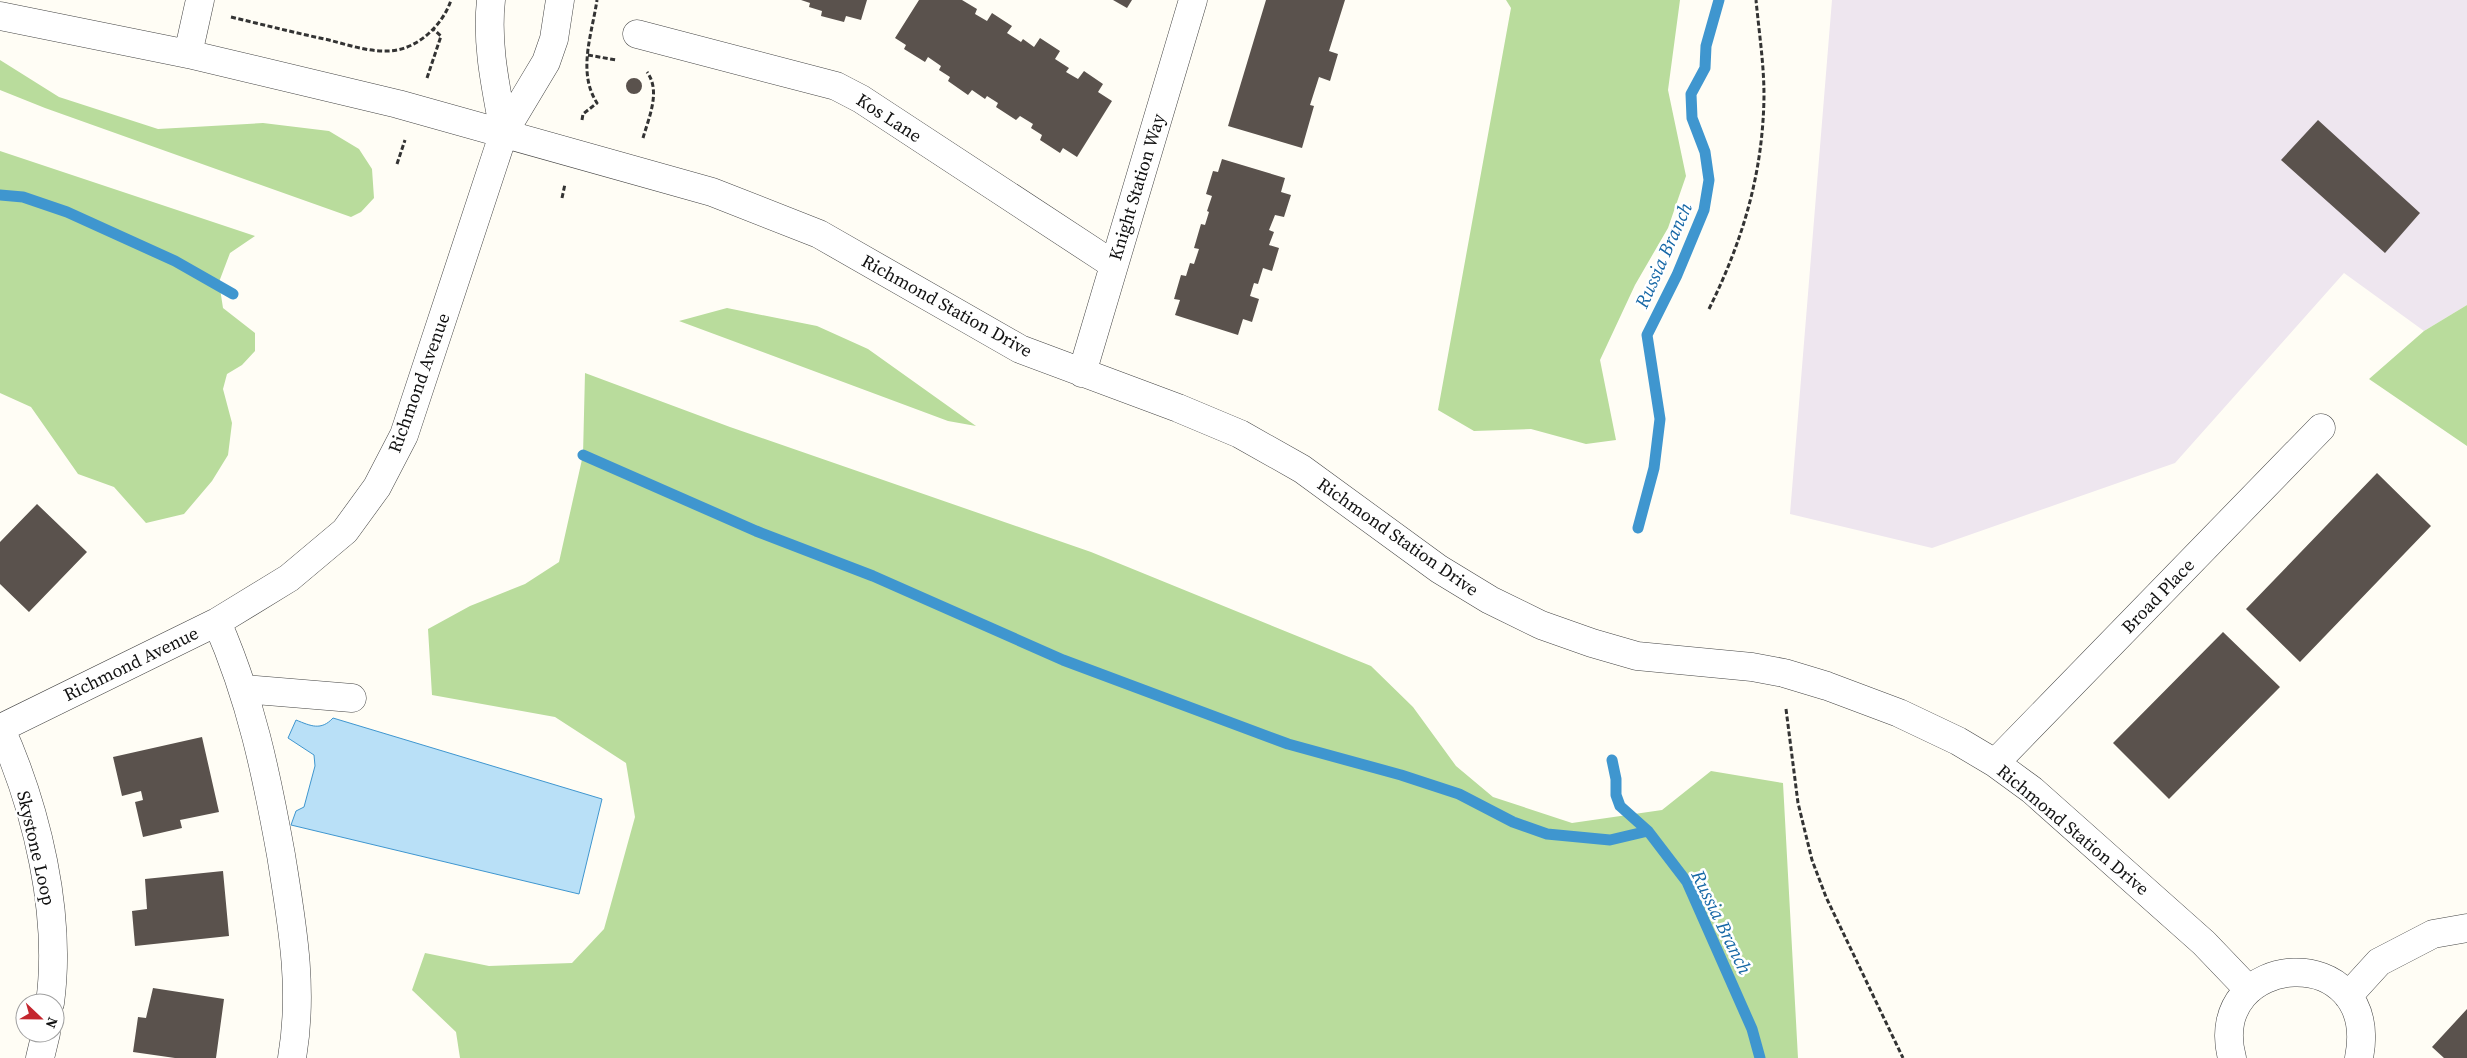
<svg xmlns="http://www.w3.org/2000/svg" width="2467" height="1058" viewBox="0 0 2467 1058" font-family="'Source Serif 4',serif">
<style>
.industrial{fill:#eee6ef}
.forest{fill:#b9dc9c}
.water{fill:#b9e0f7;stroke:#3f96cf}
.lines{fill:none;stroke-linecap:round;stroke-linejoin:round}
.stream{stroke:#3f96cf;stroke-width:11}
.building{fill:#5a524d}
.minor-casing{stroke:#444;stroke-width:29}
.path{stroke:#333;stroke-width:3;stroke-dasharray:5 2.5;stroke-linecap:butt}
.minor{stroke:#fff;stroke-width:28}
.labels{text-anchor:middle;stroke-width:5;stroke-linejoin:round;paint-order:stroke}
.street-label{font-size:18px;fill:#111;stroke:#fff}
.water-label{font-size:19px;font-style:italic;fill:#1768a6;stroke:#fff}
</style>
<rect width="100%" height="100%" fill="#fffdf5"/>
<path class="industrial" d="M 1832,0 L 2467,0 L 2467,305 L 2424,331 L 2344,273 L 2175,463 L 1932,548 L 1790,514 Z"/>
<path class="forest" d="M 1506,0 L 1680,0 L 1668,90 L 1686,176 L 1668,228 L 1635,285 L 1600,360 L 1616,440 L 1586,444 L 1531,429 L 1474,431 L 1438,410 L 1511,8 Z
M 0,60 L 59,97 L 158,129 L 263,123 L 329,131 L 359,149 L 372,169 L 374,198 L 361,212 L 351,217 L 45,108 L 0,90 Z
M 0,151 L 255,236 L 230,253 L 219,282 L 223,308 L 255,333 L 255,351 L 242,365 L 227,374 L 223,389 L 232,423 L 228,455 L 212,481 L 184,514 L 146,523 L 114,487 L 78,474 L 31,407 L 0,393 Z
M 2467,305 L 2467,446 L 2369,379 L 2424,331 Z
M 727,308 L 817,326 L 868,349 L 976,426 L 948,421 L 679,321 Z
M 585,373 L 730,427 L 1091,552 L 1371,666 L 1413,707 L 1456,766 L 1493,797 L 1572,823 L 1662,810 L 1711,771 L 1783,783 L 1798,1058 L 460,1058 L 456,1032 L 412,990 L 425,953 L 489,966 L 572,963 L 604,929 L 635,817 L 626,763 L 555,717 L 432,695 L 428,629 L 470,606 L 525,584 L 559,562 L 583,455 Z"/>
<path class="water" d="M 333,718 L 602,799 L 579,894 L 291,825 L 296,811 L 304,807 L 315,766 L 314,755 L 288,738 L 296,720 C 311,726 321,731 333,718 Z"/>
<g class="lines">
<path class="stream" d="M 0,195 L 23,197 L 67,212 L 175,261 L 233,294
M 583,455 L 756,531 L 873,576 L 1063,660 L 1288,744 L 1401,775 L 1459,794 L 1513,822 L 1547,834 L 1610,840 L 1648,831
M 1638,528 L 1654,468 L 1660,419 L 1647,335 L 1677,275 L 1704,210 L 1709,180 L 1705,152 L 1692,118 L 1691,94 L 1705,68 L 1706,46 L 1719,0
M 1612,760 L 1616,779 L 1616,795 L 1620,806 L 1648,831 L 1687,882 L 1752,1029 L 1760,1058"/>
</g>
<path class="building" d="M 801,0 L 867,0 L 861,20 L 846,16 L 844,22 L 821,16 L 822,11 L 809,7 L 810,3 Z
M 919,0 L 962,0 L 977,9 L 975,14 L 987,21 L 992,13 L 1012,26 L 1007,33 L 1021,42 L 1023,39 L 1034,47 L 1040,38 L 1060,51 L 1055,59 L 1069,68 L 1066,72 L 1078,79 L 1084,71 L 1103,84 L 1098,92 L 1112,101 L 1077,157 L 1063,148 L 1060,153 L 1040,140 L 1042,135 L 1031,128 L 1033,124 L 1020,116 L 1016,120 L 996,107 L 998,103 L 987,96 L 985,99 L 972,90 L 968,95 L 948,81 L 950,77 L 939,70 L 941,66 L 928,57 L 925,62 L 904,49 L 906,45 L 895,38 Z
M 1113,0 L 1132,0 L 1127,8 Z
M 1266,0 L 1345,0 L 1329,51 L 1338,54 L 1330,81 L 1319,77 L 1310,105 L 1314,106 L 1302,148 L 1228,126 Z
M626 86a8 8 0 1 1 16 0a8 8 0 1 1-16 0Z
M 2318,120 L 2420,213 L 2385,253 L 2281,160 Z
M 1222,159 L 1285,178 L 1281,192 L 1291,195 L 1284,217 L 1275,215 L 1269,230 L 1274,232 L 1269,245 L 1279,248 L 1272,271 L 1263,268 L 1258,284 L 1254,283 L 1250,296 L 1259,299 L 1252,322 L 1243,319 L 1238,335 L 1175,315 L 1180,300 L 1174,299 L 1181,275 L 1186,276 L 1190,263 L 1194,264 L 1199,249 L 1194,248 L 1201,224 L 1205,225 L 1209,212 L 1207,211 L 1212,196 L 1206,194 L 1213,171 L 1218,172 Z
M 2377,473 L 2431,526 L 2300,662 L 2246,609 Z
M 37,504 L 87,552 L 29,612 L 0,584 L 0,542 Z
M 2223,632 L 2280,687 L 2169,799 L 2113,743 Z
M 202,737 L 219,812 L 180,820 L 182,828 L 143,837 L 135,802 L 143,800 L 141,791 L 122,796 L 113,757 Z
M 223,871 L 229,936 L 135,946 L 132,911 L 147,909 L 145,879 Z
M 153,988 L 224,999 L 216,1058 L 175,1058 L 133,1052 L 138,1017 L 146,1018 Z
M 2467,1009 L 2467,1058 L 2444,1058 L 2432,1047 Z"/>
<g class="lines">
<defs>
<path id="minor" d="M 491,0 C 486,45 496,88 504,132
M 0,16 L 188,54 L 398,104 L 712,192 L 819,234 L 1020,349 L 1178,408 L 1240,434 L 1302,469 L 1439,569 L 1490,600 L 1541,625 L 1592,643 L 1637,656 L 1752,667 L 1784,673 L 1827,686 L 1899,713 L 1958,741 L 1995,763 L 2032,790 L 2204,943 L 2249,990
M 637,34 L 836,86 L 861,99 L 1114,265
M 188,54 L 200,0
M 1082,373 L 1193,0
M 217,622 C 251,700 266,772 281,855 C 292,924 304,988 292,1058
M 243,689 L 352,698
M 0,727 C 37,809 62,914 50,1003
M 1,728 L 217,622 L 289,578 L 345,531 L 377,487 L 404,435 L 504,132 L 546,62 L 554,39 L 560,0
M 1995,763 L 2321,428
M 2348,996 L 2379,962 L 2433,934 L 2467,928
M 40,1058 L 46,1033
M 2232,1058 C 2204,950 2382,938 2359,1058"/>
</defs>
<use href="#minor" class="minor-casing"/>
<path class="path" d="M 231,17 C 264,25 296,33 329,40 C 348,45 369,52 389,51 C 417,50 443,25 451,0
M 588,55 L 616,60
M 427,78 L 441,36 L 433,29
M 582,120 L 583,114 L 597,103 C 577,72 592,34 597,0
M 643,138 C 649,117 661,91 647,72
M 397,164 L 405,140
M 562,198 L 565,184
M 1709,309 C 1743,240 1763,173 1764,96 C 1764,64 1759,32 1756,0
M 1786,709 L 1798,803 L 1812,860 L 1826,897 L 1903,1058"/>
<use href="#minor" class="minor"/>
</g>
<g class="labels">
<g class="street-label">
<text transform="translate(889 118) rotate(33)" y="6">Kos Lane</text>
<text transform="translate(1137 187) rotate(-73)" y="6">Knight Station Way</text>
<text transform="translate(947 306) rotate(29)" y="6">Richmond Station Drive</text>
<text transform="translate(419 383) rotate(-70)" y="6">Richmond Avenue</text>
<text transform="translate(1398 537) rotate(35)" y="6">Richmond Station Drive</text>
<text transform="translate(2158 596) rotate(-46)" y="6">Broad Place</text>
<text transform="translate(131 664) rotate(-26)" y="6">Richmond Avenue</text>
<text transform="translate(2073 830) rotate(40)" y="6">Richmond Station Drive</text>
<text transform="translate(36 848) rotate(77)" y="6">Skystone Loop</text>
</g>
<g class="water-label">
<text transform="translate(1663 255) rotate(-66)" y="7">Russia Branch</text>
<text transform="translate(1722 922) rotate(64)" y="7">Russia Branch</text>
</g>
</g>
<g transform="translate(40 1018) rotate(112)"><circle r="24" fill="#ffffff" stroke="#a0a0a0"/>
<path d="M0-4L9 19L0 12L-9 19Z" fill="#c4262e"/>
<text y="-8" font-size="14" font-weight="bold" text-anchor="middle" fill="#111111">N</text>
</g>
</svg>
